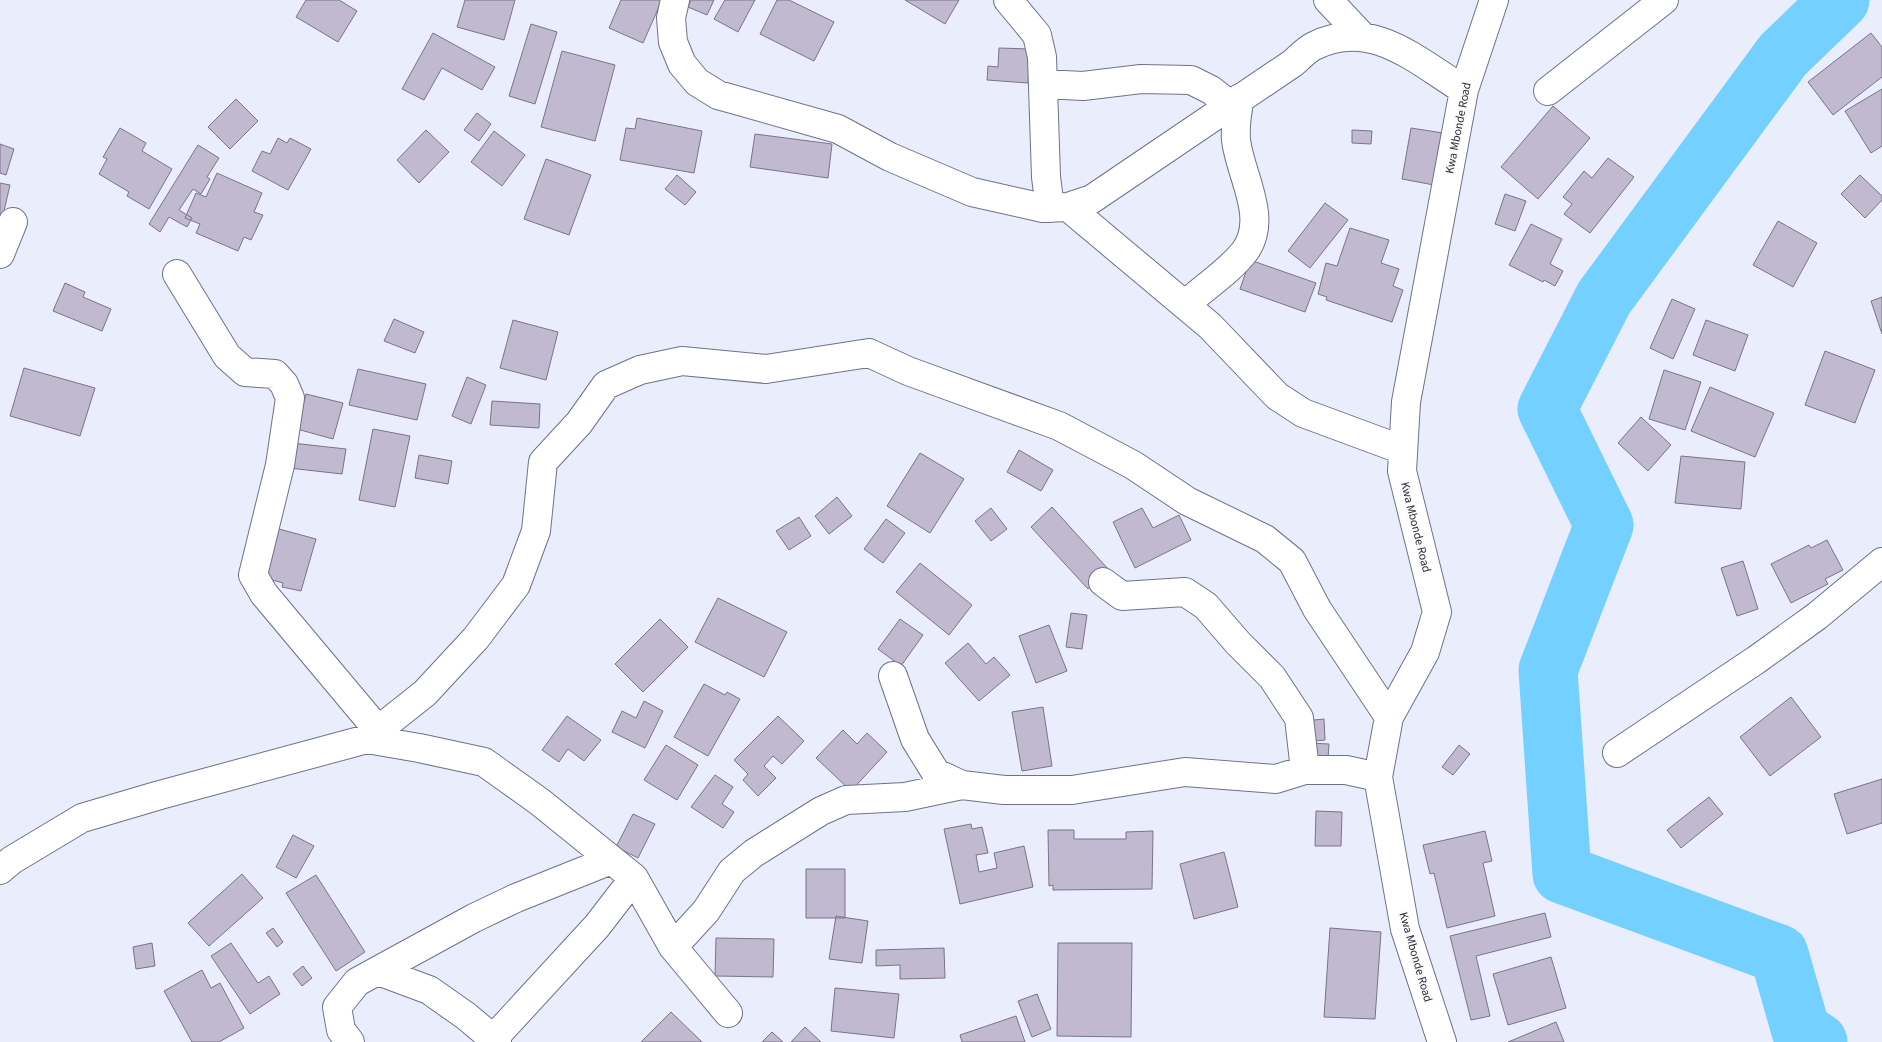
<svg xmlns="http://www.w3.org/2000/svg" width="1882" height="1042" viewBox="0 0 1882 1042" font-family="'Source Sans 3',sans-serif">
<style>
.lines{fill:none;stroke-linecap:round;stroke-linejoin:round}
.river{stroke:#73d0ff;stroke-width:59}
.building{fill:#c0b9d0;stroke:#7b7389}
.minor-casing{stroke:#6e7288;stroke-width:30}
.minor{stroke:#fff;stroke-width:28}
.labels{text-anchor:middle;stroke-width:4;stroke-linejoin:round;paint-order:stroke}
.street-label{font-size:12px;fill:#2c2e37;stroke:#fbfbfb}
</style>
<rect width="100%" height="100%" fill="#eaedfc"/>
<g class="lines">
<path class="river" d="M 1818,1042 L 1801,1031 L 1779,954 L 1562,874 L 1548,670 L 1604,525 L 1547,409 L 1604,298 L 1783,55 L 1840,0"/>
</g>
<path class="building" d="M 306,0 L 339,0 L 357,11 L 338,42 L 296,17 Z
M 465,0 L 515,0 L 504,40 L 457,27 Z
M 621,0 L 662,0 L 643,43 L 609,28 Z
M 691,0 L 714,0 L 707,15 L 688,7 Z
M 725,0 L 755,0 L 738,32 L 714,19 Z
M 777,0 L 789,0 L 834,22 L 814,61 L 760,34 Z
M 905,0 L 959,0 L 945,24 Z
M 531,24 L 557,32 L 535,104 L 509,96 Z
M 433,33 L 495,67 L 482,90 L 442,68 L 424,100 L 402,89 Z
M 1871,33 L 1882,47 L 1882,77 L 1833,115 L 1808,82 Z
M 999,48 L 1030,49 L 1028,83 L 987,80 L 988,66 L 998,67 Z
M 562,51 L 615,65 L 595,141 L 541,127 Z
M 1882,89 L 1882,146 L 1871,153 L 1845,111 Z
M 236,99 L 258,121 L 230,149 L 208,127 Z
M 1553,106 L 1590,138 L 1538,199 L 1501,167 Z
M 477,113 L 491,124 L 479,141 L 464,130 Z
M 637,118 L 702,131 L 694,173 L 620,160 L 626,128 L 635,129 Z
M 120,128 L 146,143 L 142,151 L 172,169 L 149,209 L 127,196 L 129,192 L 99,174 L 107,159 L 103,157 Z
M 1411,128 L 1443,133 L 1434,185 L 1402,179 Z
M 426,130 L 449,152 L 419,183 L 397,160 Z
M 1352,130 L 1372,131 L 1371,144 L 1352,143 Z
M 494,131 L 525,155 L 502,186 L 471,162 Z
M 755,134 L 832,144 L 828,178 L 750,167 Z
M 278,138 L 287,143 L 290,138 L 311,149 L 288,190 L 252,171 L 262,151 L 270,154 Z
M 0,144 L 14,149 L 6,175 L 0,173 Z
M 198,145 L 219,158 L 207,177 L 210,179 L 201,194 L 193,189 L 179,210 L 192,218 L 187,227 L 169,217 L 160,232 L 149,224 Z
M 1608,158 L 1634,177 L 1590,233 L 1564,214 L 1572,204 L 1563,197 L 1584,171 L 1592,178 Z
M 546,159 L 591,175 L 569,235 L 524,219 Z
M 217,173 L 262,193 L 254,212 L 263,215 L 251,240 L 244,237 L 238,251 L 196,233 L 200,224 L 185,218 L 196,193 L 206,197 Z
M 677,175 L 696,192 L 685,205 L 665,189 Z
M 1860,175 L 1882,196 L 1882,200 L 1865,218 L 1841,194 Z
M 0,183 L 10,185 L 1,224 L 0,224 Z
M 1505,194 L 1526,201 L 1515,231 L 1495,224 Z
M 1325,203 L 1348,220 L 1310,268 L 1288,251 Z
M 1778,221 L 1817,243 L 1793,287 L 1753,265 Z
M 1531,224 L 1562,239 L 1550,264 L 1563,271 L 1555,286 L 1544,280 L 1543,282 L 1509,265 Z
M 1350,228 L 1389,240 L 1381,263 L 1399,269 L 1393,286 L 1403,290 L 1392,322 L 1326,300 L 1327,297 L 1318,294 L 1326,263 L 1337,266 Z
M 1250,260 L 1316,283 L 1305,312 L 1240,289 Z
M 65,283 L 85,292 L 83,297 L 111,309 L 102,331 L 53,311 Z
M 1882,297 L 1882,334 L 1871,301 Z
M 1672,299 L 1695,309 L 1673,359 L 1650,348 Z
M 394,319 L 424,332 L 415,353 L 384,341 Z
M 513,320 L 558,332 L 546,380 L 500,368 Z
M 1706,320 L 1748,335 L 1735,371 L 1693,355 Z
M 1825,351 L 1875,370 L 1855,423 L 1805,405 Z
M 24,368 L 95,388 L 80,436 L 10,416 Z
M 358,369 L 426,384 L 417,420 L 349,405 Z
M 1664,370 L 1701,382 L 1685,430 L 1649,419 Z
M 467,377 L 486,385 L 471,424 L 452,416 Z
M 1710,387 L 1774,413 L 1755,457 L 1691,431 Z
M 306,394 L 343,403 L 333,439 L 297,429 Z
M 492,401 L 540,404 L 539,428 L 490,425 Z
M 1641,417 L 1671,445 L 1648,471 L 1618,443 Z
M 373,429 L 410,436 L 395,507 L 359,500 Z
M 292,443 L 346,449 L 342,474 L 289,468 Z
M 1019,450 L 1053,470 L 1041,491 L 1007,472 Z
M 920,453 L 964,479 L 930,533 L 887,506 Z
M 419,455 L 452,461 L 448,484 L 415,478 Z
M 1681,456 L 1745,462 L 1741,509 L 1675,503 Z
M 837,497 L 852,516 L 829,534 L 815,516 Z
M 1052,507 L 1109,570 L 1088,589 L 1031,527 Z
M 991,508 L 1007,529 L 991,541 L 975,521 Z
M 1142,508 L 1153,528 L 1179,515 L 1191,540 L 1135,568 L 1113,522 Z
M 799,517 L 811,536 L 789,550 L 776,531 Z
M 886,519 L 905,533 L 883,563 L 864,549 Z
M 268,526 L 316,539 L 301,591 L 282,587 L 283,583 L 254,575 Z
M 1827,540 L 1843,570 L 1825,579 L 1828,584 L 1791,603 L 1771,564 L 1809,545 L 1811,548 Z
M 1743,561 L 1758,609 L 1737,616 L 1721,568 Z
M 920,563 L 972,605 L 949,635 L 896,592 Z
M 718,598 L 787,632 L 764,677 L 695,642 Z
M 1071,613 L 1087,615 L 1082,649 L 1066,647 Z
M 660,619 L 688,647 L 643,692 L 615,664 Z
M 900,619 L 923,635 L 901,666 L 878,649 Z
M 1049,625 L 1067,671 L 1036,683 L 1019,636 Z
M 968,643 L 986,664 L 994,657 L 1010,675 L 979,701 L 945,663 Z
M 704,684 L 725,695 L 727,692 L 740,699 L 708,756 L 674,737 Z
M 1791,697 L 1821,737 L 1770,776 L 1740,737 Z
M 644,701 L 663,711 L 645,748 L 612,732 L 622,711 L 636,718 Z
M 1043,707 L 1052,766 L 1022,771 L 1012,712 Z
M 567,716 L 601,740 L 584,761 L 568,749 L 559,762 L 542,750 Z
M 778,716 L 804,741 L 782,764 L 773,756 L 764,766 L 776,778 L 758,796 L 743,780 L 748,774 L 734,760 Z
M 1324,719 L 1325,740 L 1305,742 L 1304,721 Z
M 843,730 L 857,744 L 867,733 L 887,752 L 851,791 L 816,758 Z
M 1309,743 L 1329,744 L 1328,759 L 1308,759 Z
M 666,745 L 698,765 L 677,800 L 644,780 Z
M 1459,745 L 1470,754 L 1453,775 L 1442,767 Z
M 715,775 L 733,787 L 722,804 L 734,812 L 723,828 L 691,807 Z
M 1882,779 L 1882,823 L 1847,834 L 1834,794 Z
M 1709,797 L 1723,814 L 1681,848 L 1667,830 Z
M 1316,811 L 1342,812 L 1341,846 L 1315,846 Z
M 633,814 L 655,824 L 638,858 L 616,847 Z
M 971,824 L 972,829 L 982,827 L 988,853 L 976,855 L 979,872 L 997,868 L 994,853 L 1024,846 L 1033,887 L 960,904 L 944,829 Z
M 1048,830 L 1074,830 L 1074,839 L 1126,839 L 1126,832 L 1153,831 L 1152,889 L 1053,890 L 1053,885 L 1049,886 Z
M 1485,831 L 1492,861 L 1483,863 L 1495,916 L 1447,928 L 1434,873 L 1430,874 L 1423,845 Z
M 293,835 L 314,846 L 296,878 L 276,867 Z
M 1224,852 L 1238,907 L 1194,919 L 1180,864 Z
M 806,869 L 845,869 L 845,918 L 806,918 Z
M 242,874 L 263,898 L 209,946 L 188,923 Z
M 316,875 L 365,952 L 336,971 L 286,893 Z
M 1545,913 L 1551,937 L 1476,956 L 1490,1016 L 1471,1020 L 1450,936 Z
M 836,916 L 868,921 L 862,963 L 829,959 Z
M 273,928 L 283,942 L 277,947 L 266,933 Z
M 1330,928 L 1381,932 L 1375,1019 L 1324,1017 Z
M 716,938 L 774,939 L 773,977 L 715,976 Z
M 152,943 L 155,966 L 136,969 L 133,947 Z
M 231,943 L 258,983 L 269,976 L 280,994 L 250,1014 L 211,956 Z
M 1058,943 L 1132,943 L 1131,1037 L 1057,1036 Z
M 944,948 L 945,978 L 900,979 L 900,965 L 876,966 L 876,950 Z
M 1551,957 L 1566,1008 L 1508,1025 L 1493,974 Z
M 303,966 L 312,978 L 302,986 L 293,974 Z
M 202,970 L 211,988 L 220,983 L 244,1028 L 219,1042 L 192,1042 L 164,991 Z
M 835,988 L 899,994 L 894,1038 L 831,1031 Z
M 1037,994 L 1051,1029 L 1032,1037 L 1018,1001 Z
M 671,1012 L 702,1042 L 641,1042 Z
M 1016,1016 L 1025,1042 L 962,1042 L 960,1035 Z
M 1556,1022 L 1564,1042 L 1508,1042 Z
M 805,1027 L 821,1042 L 791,1042 Z
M 772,1032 L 783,1042 L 762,1042 Z"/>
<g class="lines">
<defs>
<path id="minor" d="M 675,0 L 671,18 L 673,42 L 682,64 L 697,82 L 718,95 L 838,129 L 890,157 L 972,192 L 1043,208 L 1068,207 L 1092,199 L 1293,63 C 1300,57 1306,50 1314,46 C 1371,17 1417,61 1464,90
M 1008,0 L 1037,35 L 1042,57 L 1046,177 L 1050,208
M 1328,0 L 1361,35
M 1044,84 L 1083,86 L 1141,79 L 1191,80 L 1211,90 L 1230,105
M 1548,91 L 1664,0
M 1068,207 L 1210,326 L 1277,396 L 1303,413 L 1403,450
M 0,254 L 13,222
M 177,274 L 227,356 L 245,372 L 275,374 L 284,384 L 290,398 L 280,465 L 253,575 L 264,594 L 378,730
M 1185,305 C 1204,287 1229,272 1245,251 C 1269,218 1240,175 1236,140 C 1235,126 1237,112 1240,98
M 1103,582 L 1122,596 L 1185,592 L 1206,606 L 1238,643 L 1272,677 L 1299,718 L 1305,770
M 893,676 L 915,739 L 936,773 L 962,785 L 1004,790 L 1072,790 L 1185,772 L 1276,779 L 1305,770 L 1346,770 L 1378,777
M 367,739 L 425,693 L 476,638 L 516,585 L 536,531 L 543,462 L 579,423 L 606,385 L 640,370 L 682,361 L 766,369 L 869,353 L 908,371 L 1059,426 L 1133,465 L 1187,501 L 1265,539 L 1292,561 L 1317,609 L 1389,717
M 1617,753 L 1756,660 L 1817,616 L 1882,562
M 0,870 L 12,860 L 82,818 L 160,795 L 367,739 L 419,748 L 484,762 L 540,802 L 634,878 L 673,947 L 728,1013
M 673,947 L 706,911 L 732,871 L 754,853 L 821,811 L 846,800 L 905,797 L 962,785
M 378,971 L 429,990 L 466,1016 L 497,1042
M 493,1039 L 597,926 L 634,878
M 350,1042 L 341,1030 L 337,1007 L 357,982 L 474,918 L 516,898 L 611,860
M 1442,1042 L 1405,929 L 1378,777 L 1389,717 L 1425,652 L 1437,612 L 1402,471 L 1406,402 L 1464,90 L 1494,0"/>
</defs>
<use href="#minor" class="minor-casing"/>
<use href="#minor" class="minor"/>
</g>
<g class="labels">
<g class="street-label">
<text transform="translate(1458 128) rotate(-79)" y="4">Kwa Mbonde Road</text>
<text transform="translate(1416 527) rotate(76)" y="4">Kwa Mbonde Road</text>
<text transform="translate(1416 957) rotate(74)" y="4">Kwa Mbonde Road</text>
</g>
</g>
</svg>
